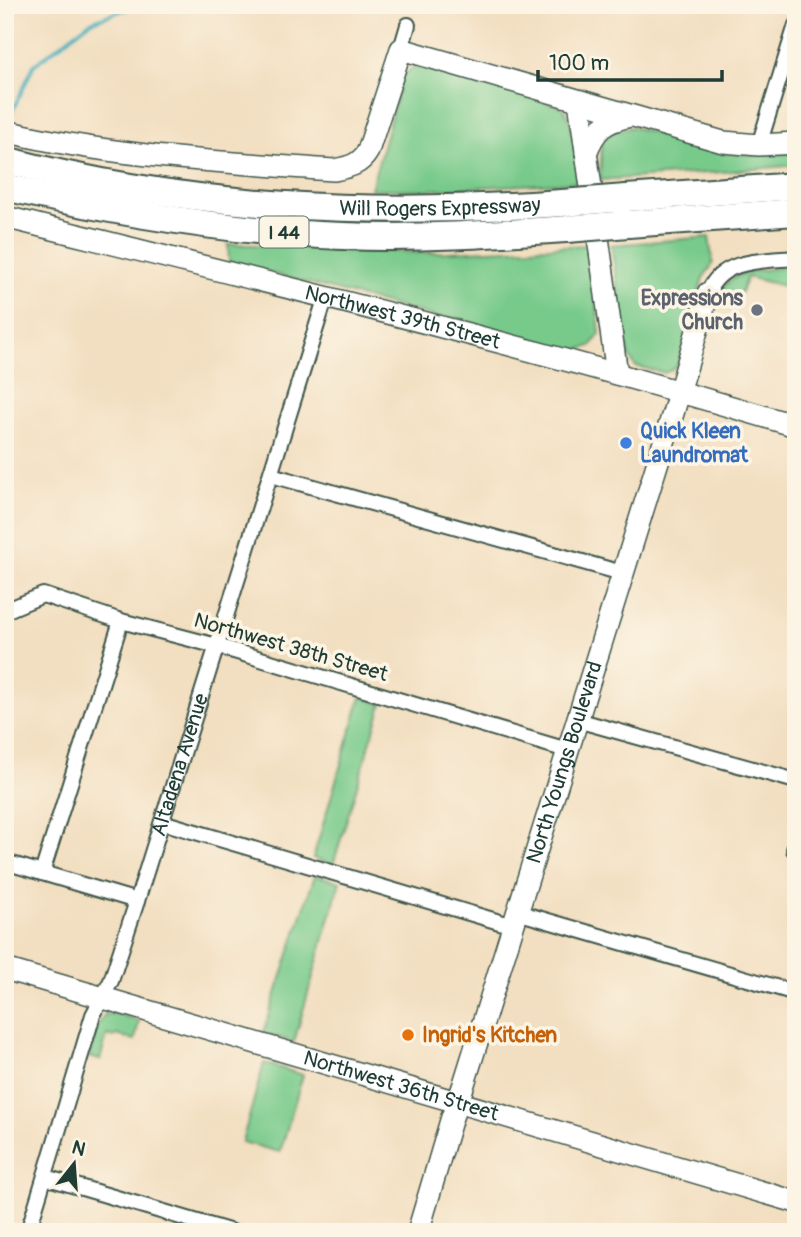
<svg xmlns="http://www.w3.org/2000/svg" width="801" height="1237" viewBox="0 0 801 1237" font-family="Pangolin,sans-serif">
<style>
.green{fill:#78ca8b;stroke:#4c8460;stroke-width:2}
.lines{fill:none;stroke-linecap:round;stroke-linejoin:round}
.stream{stroke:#3eadbb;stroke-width:3.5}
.street-casing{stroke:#3f5549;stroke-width:18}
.secondary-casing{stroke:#3f5549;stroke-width:24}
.highway-casing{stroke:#3f5549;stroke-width:30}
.street{stroke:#fff;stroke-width:14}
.secondary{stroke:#fff;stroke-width:21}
.highway{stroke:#fff;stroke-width:26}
.highway-bridge-casing{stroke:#3f5549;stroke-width:30;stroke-linecap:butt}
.highway-bridge{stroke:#fff;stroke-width:26}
.worship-dot{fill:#6b7280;stroke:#fcf5e5;stroke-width:2.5}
.shop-dot{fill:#3f7fe0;stroke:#fcf5e5;stroke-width:2.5}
.food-dot{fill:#e8710a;stroke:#fcf5e5;stroke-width:2.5}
.labels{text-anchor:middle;stroke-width:7;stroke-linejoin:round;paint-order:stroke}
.shield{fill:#fcf5e5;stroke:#617469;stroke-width:2}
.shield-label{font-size:19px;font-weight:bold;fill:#1f3d34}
.street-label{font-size:21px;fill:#1f3d34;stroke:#fcf5e5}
.worship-label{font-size:21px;font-weight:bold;fill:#5b616d;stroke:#fcf5e5;text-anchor:end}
.shop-label{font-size:21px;font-weight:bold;fill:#366cbe;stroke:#fcf5e5;text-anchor:start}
.food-label{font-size:21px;font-weight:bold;fill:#c56008;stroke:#fcf5e5;text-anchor:start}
</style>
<rect width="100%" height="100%" fill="#fcf5e5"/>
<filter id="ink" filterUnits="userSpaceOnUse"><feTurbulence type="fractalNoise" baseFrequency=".0143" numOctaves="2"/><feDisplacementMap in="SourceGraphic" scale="14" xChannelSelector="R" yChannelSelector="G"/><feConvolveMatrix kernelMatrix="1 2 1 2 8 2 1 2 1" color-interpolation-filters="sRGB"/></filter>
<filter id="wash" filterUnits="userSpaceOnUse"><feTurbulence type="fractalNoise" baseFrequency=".00686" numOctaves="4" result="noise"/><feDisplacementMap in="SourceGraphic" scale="28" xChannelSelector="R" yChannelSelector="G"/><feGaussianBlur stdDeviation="1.57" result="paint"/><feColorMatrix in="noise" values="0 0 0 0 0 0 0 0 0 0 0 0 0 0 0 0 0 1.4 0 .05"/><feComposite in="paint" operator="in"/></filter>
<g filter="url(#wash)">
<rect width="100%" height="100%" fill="#f2dec0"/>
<path class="green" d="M 424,66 L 563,107 L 570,120 L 580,182 L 423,190 L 371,189 L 402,77 L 411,69 Z
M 632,127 L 722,152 L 755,155 L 796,153 L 796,165 L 722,172 L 600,180 L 602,140 L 614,131 Z
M 709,237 L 713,264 L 703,278 L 677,366 L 665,373 L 635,366 L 628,354 L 611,245 Z
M 228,244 L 428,253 L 590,245 L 600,334 L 591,346 L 570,352 L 229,262 Z
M 792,267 L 796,271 L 796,289 L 747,277 L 737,302 L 719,297 C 729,267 766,270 792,267 Z
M 361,697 L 382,704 L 333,865 L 313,858 Z
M 315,875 L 340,882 L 294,1042 L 263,1033 Z
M 115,1013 L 139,1021 L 135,1040 L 116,1035 L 114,1037 L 107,1035 L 100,1060 L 89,1057 L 97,1028 L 104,1015 Z
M 264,1063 L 303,1075 L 280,1152 L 242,1142 Z"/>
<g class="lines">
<path class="stream" d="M 11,114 L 34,65 L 90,22 L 137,5"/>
</g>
</g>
<g filter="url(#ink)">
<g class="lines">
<defs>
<g id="street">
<path d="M 401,49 L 408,25"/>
<path d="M 759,145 L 796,25"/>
<path d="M 708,293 C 721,258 764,261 796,258"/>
<path d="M 271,475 L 622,573"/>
<path d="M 5,611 L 43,595 L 121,621 L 217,646 L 567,750"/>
<path d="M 577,720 L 796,781"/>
<path d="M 162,822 L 513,926"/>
<path d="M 794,850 L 796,843"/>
<path d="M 5,862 L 137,901"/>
<path d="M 42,873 L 121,621"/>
<path d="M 517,912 L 796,993"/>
<path d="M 45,1177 L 232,1232"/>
<path id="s1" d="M 28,1232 L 93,1015 L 111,981 L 137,901 L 326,296"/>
</g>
<g id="secondary">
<path d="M 579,101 L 617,374"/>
<path d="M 5,131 C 113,157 223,162 334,170 C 349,167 360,165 368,151 L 401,49 L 723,142 L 759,145 L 796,143"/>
<path d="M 586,153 C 596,128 604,122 630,116"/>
<path id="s2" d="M 5,217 C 270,283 535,347 796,426"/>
<path id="s3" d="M 5,969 L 796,1202"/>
<path id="s4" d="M 418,1232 L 452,1117 L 463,1087 L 674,410 L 708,293"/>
</g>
<g id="highway">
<path id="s5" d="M 5,160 C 191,209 372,216 562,203"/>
<path d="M 5,187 C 117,213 229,232 343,236 C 418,239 492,234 567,229"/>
<path d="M 626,198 L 796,186"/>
<path d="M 628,224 L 796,212"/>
</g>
</defs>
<use href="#street" class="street-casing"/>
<use href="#secondary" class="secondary-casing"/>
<use href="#highway" class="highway-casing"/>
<use href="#street" class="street"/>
<use href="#secondary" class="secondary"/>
<use href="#highway" class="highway"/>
<defs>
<path id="highway-bridge" d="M 562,203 L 626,198
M 567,229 L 628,224"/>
</defs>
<use href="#highway-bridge" class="highway-bridge-casing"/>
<use href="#highway-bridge" class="highway-bridge"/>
</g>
</g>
<circle class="worship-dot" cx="757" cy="310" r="7"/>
<circle class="shop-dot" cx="626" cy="443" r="7"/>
<circle class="food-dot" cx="408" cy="1035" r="7"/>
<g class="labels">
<rect class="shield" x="259.5" y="216.5" width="49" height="31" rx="5"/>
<g class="shield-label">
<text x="284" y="239">I 44</text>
</g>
<g class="street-label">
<text dy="7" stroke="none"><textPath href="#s5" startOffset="439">Will Rogers Expressway</textPath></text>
<text dy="7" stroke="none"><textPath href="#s2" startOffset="410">Northwest 39th Street</textPath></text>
<text transform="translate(291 647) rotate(16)" y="7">Northwest 38th Street</text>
<text dy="7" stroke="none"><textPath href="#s4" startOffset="492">North Youngs Boulevard</textPath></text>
<text dy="7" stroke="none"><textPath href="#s1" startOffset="492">Altadena Avenue</textPath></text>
<text dy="7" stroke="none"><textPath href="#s3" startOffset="413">Northwest 36th Street</textPath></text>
</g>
<g class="worship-label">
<text x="743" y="305">Expressions<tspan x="743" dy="24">Church</tspan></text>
</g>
<g class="shop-label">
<text x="640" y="438">Quick Kleen<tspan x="640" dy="24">Laundromat</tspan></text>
</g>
<g class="food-label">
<text x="422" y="1042">Ingrid's Kitchen</text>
</g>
</g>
<rect width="801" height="1237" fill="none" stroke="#fcf5e5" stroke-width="28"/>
<g transform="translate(74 1164) rotate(17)" stroke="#fcf5e5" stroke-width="5" paint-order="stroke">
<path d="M0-5L12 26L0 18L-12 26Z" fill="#1f3d34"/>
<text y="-10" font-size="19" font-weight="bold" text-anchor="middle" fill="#1f3d34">N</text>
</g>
<path d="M538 70v10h184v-10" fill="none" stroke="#1f3d34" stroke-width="3.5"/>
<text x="549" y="70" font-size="21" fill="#1f3d34" stroke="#fcf5e5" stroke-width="5" paint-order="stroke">100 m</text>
</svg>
